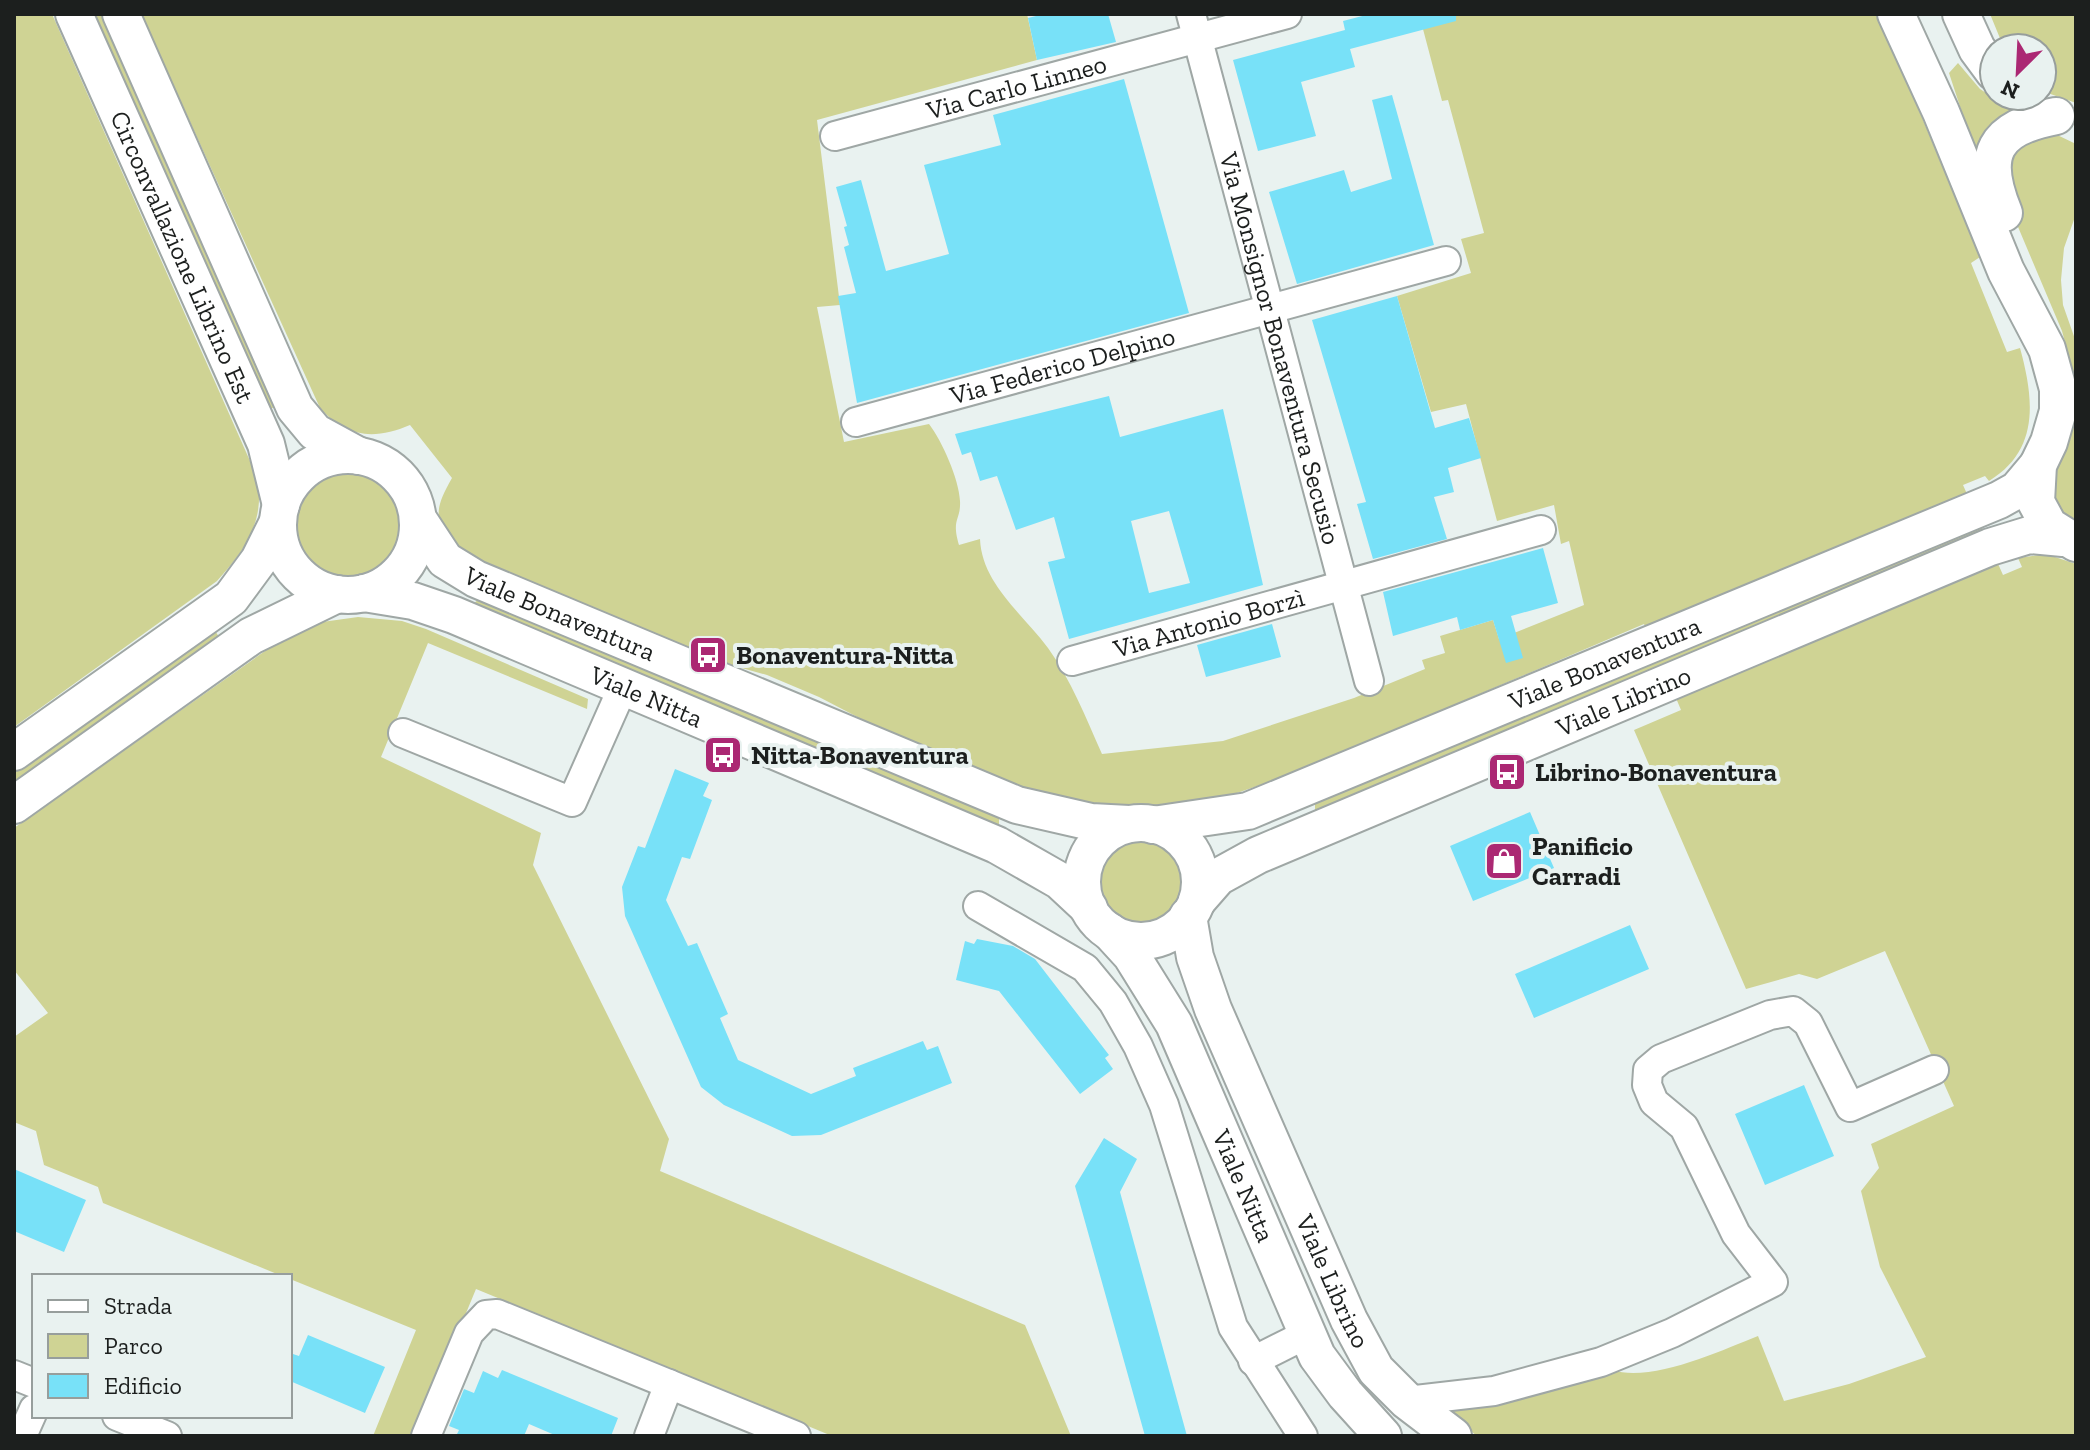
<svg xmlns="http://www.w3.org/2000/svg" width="2090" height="1450" viewBox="0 0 2090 1450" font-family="'Zilla Slab',serif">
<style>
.green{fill:#cfd394}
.building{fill:#78e1f8;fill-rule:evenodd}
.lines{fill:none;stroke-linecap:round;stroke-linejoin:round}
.minor-casing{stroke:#9fa7a5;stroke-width:32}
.major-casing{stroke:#9fa7a5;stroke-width:40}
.minor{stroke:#fff;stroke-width:28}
.major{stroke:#fff;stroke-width:36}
.labels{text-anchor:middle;stroke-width:8;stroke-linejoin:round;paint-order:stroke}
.street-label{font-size:26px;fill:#1c1f1e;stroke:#e9f2f0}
.poi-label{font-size:26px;font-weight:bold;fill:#1c1f1e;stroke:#e9f2f0;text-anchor:start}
</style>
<rect width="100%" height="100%" fill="#e9f2f0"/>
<path class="green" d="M 14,14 L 52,14 L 258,479 C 264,523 246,549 217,581 L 14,727 Z
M 87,14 L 104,14 L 277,407 L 268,409 Z
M 141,14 L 1027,14 L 1037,60 L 817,120 L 840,305 L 817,307 L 844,442 L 929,424 C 942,441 959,479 960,501 C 961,521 951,518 959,545 L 980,539 C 982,584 1023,614 1048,648 C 1071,680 1086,718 1102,754 L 1223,741 L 1354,698 L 1425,669 L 1422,660 L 1445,653 L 1440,636 L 1493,620 L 1499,639 L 1584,605 L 1569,541 L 1561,544 L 1554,505 L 1497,521 L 1466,404 L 1431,412 L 1397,296 L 1471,273 L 1461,239 L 1484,233 L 1448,100 L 1442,101 L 1419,14 L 1879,14 L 1980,257 L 1971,263 L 2007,352 L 2020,348 C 2034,399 2040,450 1989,481 L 1985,476 L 1963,485 L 2003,575 L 2022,567 L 2018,558 L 2046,554 L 2076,564 L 2076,1436 L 1477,1436 L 1446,1411 L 1612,1370 C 1651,1383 1720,1351 1758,1336 L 1784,1401 L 1849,1384 L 1926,1357 L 1880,1267 L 1861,1191 L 1879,1168 L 1871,1144 L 1954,1106 L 1885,951 L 1817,979 L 1799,974 L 1746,989 L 1634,730 L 1681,710 L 1665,672 L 1318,813 L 1315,810 L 1315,802 L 1658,656 L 1644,624 L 1292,774 L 1231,795 L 1156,806 L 1088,803 L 1027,791 L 892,735 L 819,697 L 767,675 L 699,656 L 464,554 C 436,524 430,516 452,478 L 410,425 C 375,440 346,438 320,408 Z
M 1990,14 L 2076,14 L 2076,103 L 2042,91 L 2042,48 L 2004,48 Z
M 1958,63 L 1980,89 L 2012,110 L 1986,130 L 1975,152 L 1949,73 Z
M 2051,132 L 2076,144 L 2076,214 L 2064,248 L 2061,280 L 2063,305 L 2076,342 L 2076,383 L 2062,331 L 2002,189 L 2009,151 Z
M 2076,405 L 2076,529 L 2055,513 L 2051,475 L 2071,434 Z
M293 526a55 55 0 1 1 110 0a55 55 0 1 1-110 0Z
M 479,599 L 999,816 L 999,827 L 473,604 Z
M 358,617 L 402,621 L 426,629 L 588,699 L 587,709 L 428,643 L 381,757 L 541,833 L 533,865 L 669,1139 L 660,1171 L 1025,1325 L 1071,1436 L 832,1436 L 476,1289 L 415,1436 L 373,1436 L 416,1330 L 290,1279 L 290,1276 L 282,1276 L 103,1203 L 98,1187 L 44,1165 L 36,1131 L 14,1122 L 14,1037 L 48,1013 L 14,970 L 14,828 L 292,632 L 315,623 Z
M 214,629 L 219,637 L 14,789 L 14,768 Z
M1097 883a45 45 0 1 1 90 0a45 45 0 1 1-90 0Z"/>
<path class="building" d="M 1044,14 L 1108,14 L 1116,42 L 1037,60 L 1028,18 Z
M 1370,14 L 1456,14 L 1456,21 L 1350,49 L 1355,67 L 1301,82 L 1316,136 L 1258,151 L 1233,60 L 1345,30 L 1343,21 Z
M 1124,79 L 1189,313 L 857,403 L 838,296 L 856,293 L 844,247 L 849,245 L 844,227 L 847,226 L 836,187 L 861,180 L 886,271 L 949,254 L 924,165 L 1001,145 L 993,115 Z
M 1392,95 L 1434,245 L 1297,284 L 1269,192 L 1344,170 L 1351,192 L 1392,179 L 1372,100 Z
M 1397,296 L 1435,428 L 1469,418 L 1481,458 L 1448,468 L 1454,492 L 1434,497 L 1447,539 L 1373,559 L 1357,504 L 1366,502 L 1312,320 Z
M 1109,396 L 1120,437 L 1223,409 L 1263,585 L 1069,639 L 1048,562 L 1065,558 L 1054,517 L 1016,530 L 997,476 L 980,481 L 971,452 L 962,455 L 955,434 ZM 1169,511 L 1190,583 L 1149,593 L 1131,521 Z
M 1543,548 L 1558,603 L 1511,616 L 1523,658 L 1506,663 L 1493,620 L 1460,630 L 1457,617 L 1393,636 L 1383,592 Z
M 1272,624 L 1281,657 L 1206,677 L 1197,645 Z
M 675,769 L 709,783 L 703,796 L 712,800 L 690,859 L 682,857 L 666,900 L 688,946 L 697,943 L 728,1014 L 720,1018 L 738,1060 L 811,1094 L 856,1076 L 853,1068 L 923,1041 L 927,1050 L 938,1046 L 952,1083 L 821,1135 L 792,1136 L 724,1105 L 701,1087 L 625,916 L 622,887 L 638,846 L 645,848 Z
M 1530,812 L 1554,868 L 1473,901 L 1450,846 Z
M 1630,925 L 1649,969 L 1534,1018 L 1515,974 Z
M 977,939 L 1013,946 L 1035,959 L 1109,1055 L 1105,1058 L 1113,1069 L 1080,1094 L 999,991 L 956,980 L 965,941 L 974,944 Z
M 1804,1085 L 1834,1156 L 1765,1185 L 1735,1114 Z
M 1104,1138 L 1137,1159 L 1120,1192 L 1187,1436 L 1145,1436 L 1075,1186 Z
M 14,1169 L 86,1200 L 64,1252 L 14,1231 Z
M 308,1335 L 385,1367 L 365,1413 L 290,1381 L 290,1353 L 299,1356 Z
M 502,1370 L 618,1418 L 611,1436 L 557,1436 L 529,1424 L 524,1436 L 456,1436 L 459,1430 L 449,1426 L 464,1389 L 474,1393 L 483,1371 L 498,1378 Z"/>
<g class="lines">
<defs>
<g id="minor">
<path id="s1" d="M 1191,14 L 1369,681"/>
<path id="s2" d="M 835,136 L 1287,14"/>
<path id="s3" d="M 856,422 L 1446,261"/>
<path id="s4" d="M 1072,661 L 1541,530"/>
<path d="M 403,733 L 572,802 L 623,687"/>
<path d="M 978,906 L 1085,968 L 1113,1002 L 1138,1046 L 1164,1105 L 1233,1327 L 1303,1436"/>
<path d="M 1253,1361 L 1307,1334"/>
<path d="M 14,1375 L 34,1383"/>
<path d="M 1407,1401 L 1494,1391 L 1601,1362 L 1672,1333 L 1773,1282 L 1736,1234 L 1684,1127 L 1654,1102 L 1647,1085 L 1648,1070 L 1661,1059 L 1770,1015 L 1793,1011 L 1808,1023 L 1850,1107 L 1934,1070"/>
<path d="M 117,1416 L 167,1436"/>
<path d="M 22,1436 L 34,1409"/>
<path d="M 426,1436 L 469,1333 L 486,1315 L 497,1314 L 796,1436"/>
<path d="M 649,1436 L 669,1384"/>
</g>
<g id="major">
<path id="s5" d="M 74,14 L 266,444 L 281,505"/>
<path d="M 121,14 L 295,408 L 315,432 L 359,456"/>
<path d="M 1896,14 L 1941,112 L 2006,271 L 2047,349 L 2058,389 L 2058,411 L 2049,442 L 2038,465 L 2036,502 L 2049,526 L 2076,543"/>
<path d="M 1961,14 L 1977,49 L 1994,72"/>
<path d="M 2004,213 C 1980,154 1993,128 2056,116"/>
<circle cx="348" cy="525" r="70"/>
<path id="s6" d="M 418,519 L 445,560 L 476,579 L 1017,805 L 1091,822 L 1129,824"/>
<path id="s7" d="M 364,593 L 413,601 L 454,615 L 997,845 L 1060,881 L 1089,908"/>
<path d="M 14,752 L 231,598 L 259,560 L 278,522"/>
<path d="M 14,805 L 251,636 L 337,594"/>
<circle cx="1141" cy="882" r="59"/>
<path id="s8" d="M 1153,825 L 1248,811 L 1999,500 L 2017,490 L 2038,465"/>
<path id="s9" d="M 1197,901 L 1218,877 L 1258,855 L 1990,547 L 2029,535 L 2063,538"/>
<path id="s10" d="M 1188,916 L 1195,957 L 1213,1009 L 1349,1320 L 1376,1370 L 1407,1401 L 1453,1436"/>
<path id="s11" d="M 1109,931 L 1131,955 L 1174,1024 L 1317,1356 L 1345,1394 L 1383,1436"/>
</g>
</defs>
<use href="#minor" class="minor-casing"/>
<use href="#major" class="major-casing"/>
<use href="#minor" class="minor"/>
<use href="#major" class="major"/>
</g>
<defs>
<symbol id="bus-square" viewBox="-11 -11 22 22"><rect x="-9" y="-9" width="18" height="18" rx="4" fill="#ab2873" stroke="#e9f2f0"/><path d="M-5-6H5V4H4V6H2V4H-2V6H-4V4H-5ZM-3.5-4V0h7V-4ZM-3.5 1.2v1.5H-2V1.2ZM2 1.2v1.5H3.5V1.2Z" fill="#fff"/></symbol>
<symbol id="shop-square" viewBox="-11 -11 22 22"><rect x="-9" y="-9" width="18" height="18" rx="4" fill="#ab2873" stroke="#e9f2f0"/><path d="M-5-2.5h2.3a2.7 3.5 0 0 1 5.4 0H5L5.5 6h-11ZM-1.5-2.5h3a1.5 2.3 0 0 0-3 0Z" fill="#fff"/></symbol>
</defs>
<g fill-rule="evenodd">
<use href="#bus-square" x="686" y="633" width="44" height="44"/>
<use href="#bus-square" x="701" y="733" width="44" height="44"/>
<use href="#bus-square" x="1485" y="750" width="44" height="44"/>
<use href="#shop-square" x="1482" y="839" width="44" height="44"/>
</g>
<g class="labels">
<g class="street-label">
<text dy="9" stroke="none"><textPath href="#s2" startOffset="188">Via Carlo Linneo</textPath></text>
<text dy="9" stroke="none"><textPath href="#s5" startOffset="266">Circonvallazione Librino Est</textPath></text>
<text dy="9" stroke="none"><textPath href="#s1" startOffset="346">Via Monsignor Bonaventura Secusio</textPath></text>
<text dy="9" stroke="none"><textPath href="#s3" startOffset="214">Via Federico Delpino</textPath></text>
<text dy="9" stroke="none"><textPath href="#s6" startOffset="176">Viale Bonaventura</textPath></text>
<text dy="9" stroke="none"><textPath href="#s4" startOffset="142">Via Antonio Borzì</textPath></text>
<text dy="9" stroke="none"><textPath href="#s8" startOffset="482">Viale Bonaventura</textPath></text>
<text dy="9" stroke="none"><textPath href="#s7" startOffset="302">Viale Nitta</textPath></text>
<text dy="9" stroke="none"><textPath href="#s9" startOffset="474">Viale Librino</textPath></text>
<text dy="9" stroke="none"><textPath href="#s11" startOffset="290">Viale Nitta</textPath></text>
<text dy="9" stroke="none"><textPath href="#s10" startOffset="394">Viale Librino</textPath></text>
</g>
<g class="poi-label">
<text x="736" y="664">Bonaventura-Nitta</text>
<text x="751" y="764">Nitta-Bonaventura</text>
<text x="1535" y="781">Librino-Bonaventura</text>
<text x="1532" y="855">Panificio<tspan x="1532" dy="30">Carradi</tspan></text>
</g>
</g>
<rect width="2090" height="1450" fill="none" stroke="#1c1f1e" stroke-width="32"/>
<rect x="32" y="1274" width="260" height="144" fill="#e9f2f0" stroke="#979e9c" stroke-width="2"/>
<rect x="48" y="1300" width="40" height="12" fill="#ffffff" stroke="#979e9c" stroke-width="2"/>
<text x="104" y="1314" font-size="24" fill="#1c1f1e">Strada</text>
<rect x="48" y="1334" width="40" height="24" fill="#cfd394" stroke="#979e9c" stroke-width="2"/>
<text x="104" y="1354" font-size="24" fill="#1c1f1e">Parco</text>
<rect x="48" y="1374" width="40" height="24" fill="#78e1f8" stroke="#979e9c" stroke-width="2"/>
<text x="104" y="1394" font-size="24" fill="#1c1f1e">Edificio</text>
<g transform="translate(2018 72) rotate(204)"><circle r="38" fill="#e9f2f0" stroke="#979e9c" stroke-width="2"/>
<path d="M0-6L14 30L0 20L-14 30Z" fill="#ab2873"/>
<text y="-12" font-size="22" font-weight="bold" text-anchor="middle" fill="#1c1f1e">N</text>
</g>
</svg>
